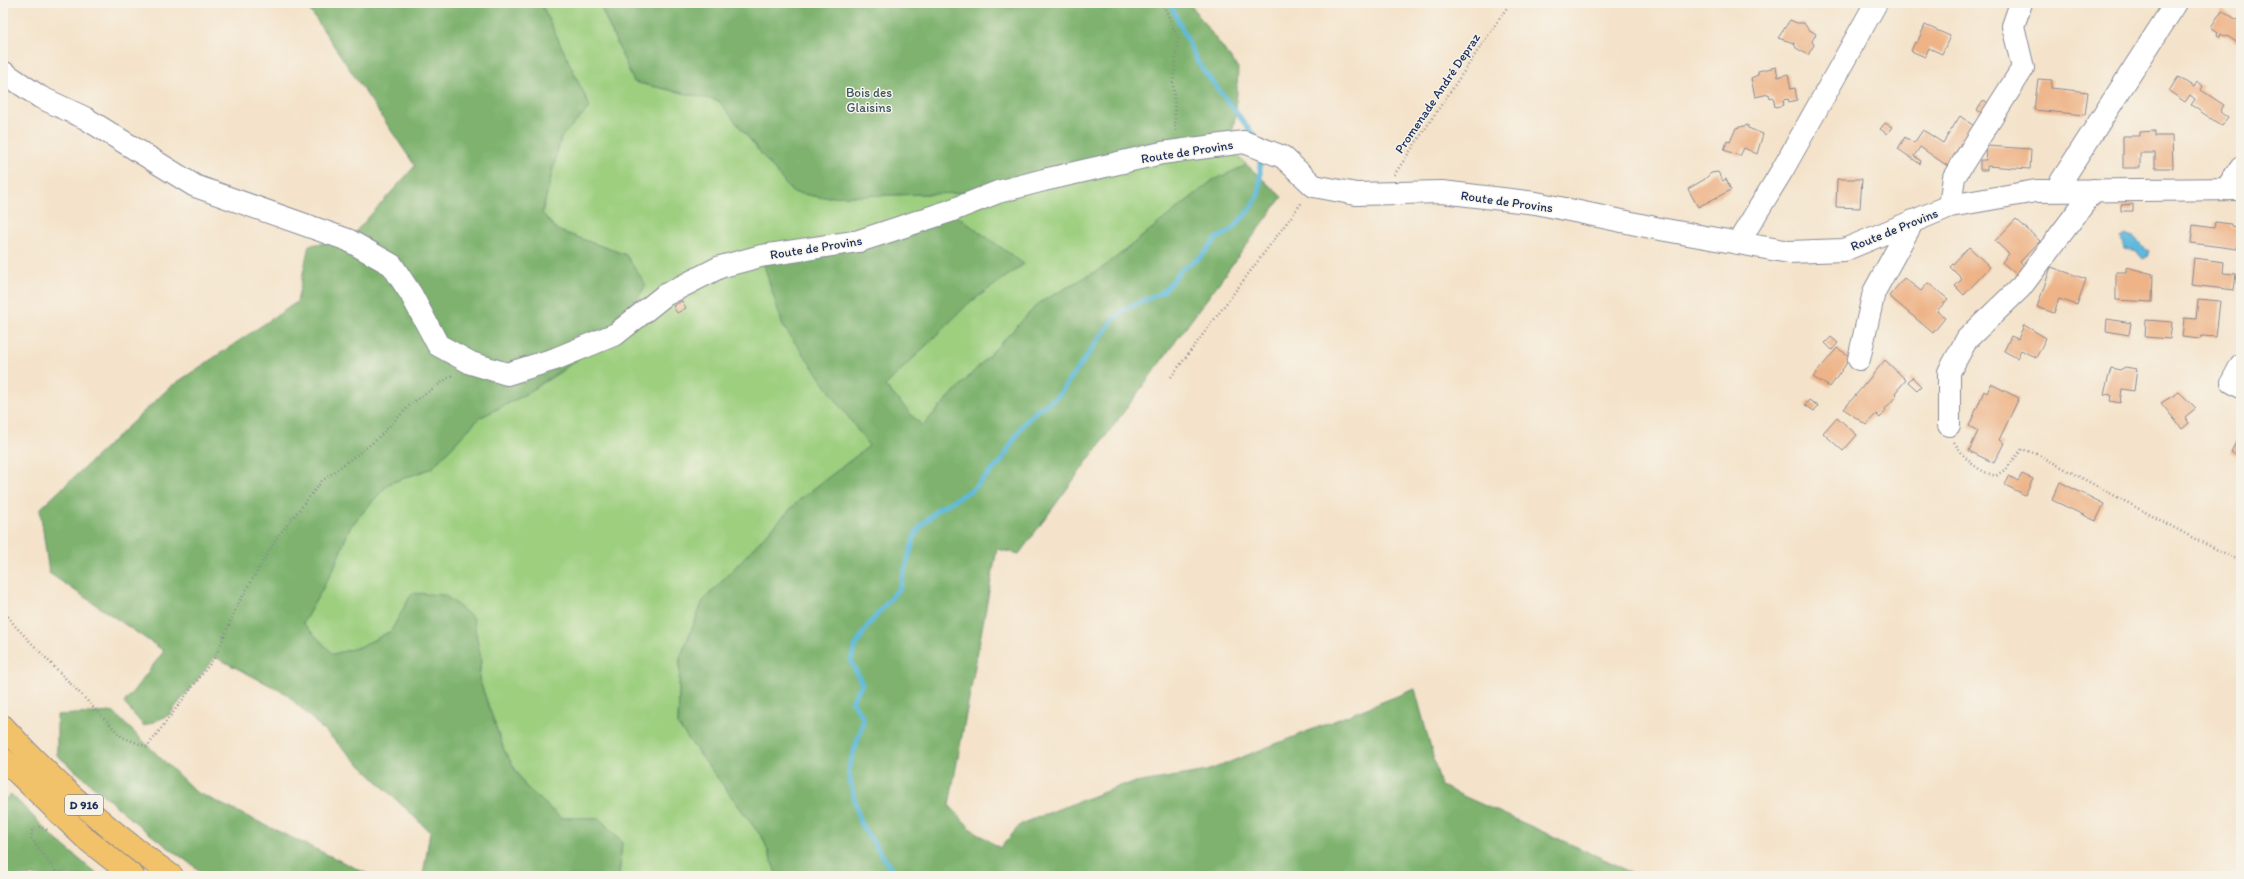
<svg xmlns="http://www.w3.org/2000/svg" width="2244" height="879" viewBox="0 0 2244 879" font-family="Itim,sans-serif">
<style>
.green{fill:#9dcf7f;stroke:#5c7f6e}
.forest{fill:#7eb26e;stroke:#4c7066}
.water{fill:#5fb9dc;stroke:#3d749d}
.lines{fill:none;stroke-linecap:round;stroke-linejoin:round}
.stream{stroke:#5fb9dc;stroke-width:5}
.building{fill:#eeb488}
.minor-casing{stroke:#888994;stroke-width:24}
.highway-casing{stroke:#888994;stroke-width:24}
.path{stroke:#888994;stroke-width:2.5;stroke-dasharray:1 3;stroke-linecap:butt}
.minor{stroke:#fff;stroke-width:22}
.highway{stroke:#f2c26a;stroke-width:22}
.labels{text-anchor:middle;stroke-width:3;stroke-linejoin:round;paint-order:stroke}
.shield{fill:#f7f3e8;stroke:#5d6a87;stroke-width:1}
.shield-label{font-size:12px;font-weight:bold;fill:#1b2f5e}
.park-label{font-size:13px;fill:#3c5766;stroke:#f7f3e8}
.street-label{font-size:13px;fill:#1b2f5e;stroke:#f7f3e8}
</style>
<rect width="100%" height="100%" fill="#f7f3e8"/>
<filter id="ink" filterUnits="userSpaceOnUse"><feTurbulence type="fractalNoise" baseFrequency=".025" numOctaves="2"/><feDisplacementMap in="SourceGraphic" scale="8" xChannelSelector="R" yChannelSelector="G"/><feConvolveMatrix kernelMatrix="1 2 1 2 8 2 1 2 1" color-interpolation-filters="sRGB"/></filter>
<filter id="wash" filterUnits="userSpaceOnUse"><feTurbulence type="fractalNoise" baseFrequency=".012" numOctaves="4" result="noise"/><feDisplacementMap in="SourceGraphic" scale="16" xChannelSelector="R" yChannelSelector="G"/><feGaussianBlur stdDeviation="0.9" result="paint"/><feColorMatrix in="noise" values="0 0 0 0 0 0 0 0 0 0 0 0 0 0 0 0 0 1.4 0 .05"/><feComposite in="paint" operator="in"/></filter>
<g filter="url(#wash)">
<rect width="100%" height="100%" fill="#f4e3ca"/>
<path class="green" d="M 541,3 L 599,3 L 634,82 L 719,101 L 792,192 L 819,197 L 998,192 L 1229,149 L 1247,165 L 1213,180 L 1104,267 L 1039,303 L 922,426 L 885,386 L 969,303 L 1024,264 L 783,326 L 870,446 L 799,500 L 703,601 L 680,658 L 678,725 L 764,840 L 777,876 L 619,876 L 622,842 L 599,818 L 561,818 L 525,786 L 504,750 L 479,679 L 481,659 L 412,593 L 391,631 L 360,647 L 333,655 L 303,623 L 333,570 L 350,527 L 388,484 L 432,468 L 479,418 L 521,397 L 565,369 L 626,255 L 557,230 L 542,213 L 561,137 L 590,107 Z"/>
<path class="forest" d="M 305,3 L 541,3 L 590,107 L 561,137 L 542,213 L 557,230 L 626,255 L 646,285 L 616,334 L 521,397 L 479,418 L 432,468 L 388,484 L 350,527 L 333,570 L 303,623 L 333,654 L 360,647 L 391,631 L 412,593 L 445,595 L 473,618 L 481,659 L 479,679 L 504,750 L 525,786 L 561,818 L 599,818 L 622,842 L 619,876 L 423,876 L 430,832 L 285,693 L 215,657 L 169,715 L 144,726 L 124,703 L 164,651 L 49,573 L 40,509 L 170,387 L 297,302 L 309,245 L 348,240 L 415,166 Z
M 599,3 L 1189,3 L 1238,68 L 1236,112 L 1229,149 L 998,192 L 819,197 L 792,192 L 719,101 L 634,82 Z
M 1247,165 L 1282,197 L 1019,554 L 997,549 L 949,805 L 971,829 L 1000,848 L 1021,824 L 1056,810 L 1123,785 L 1207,771 L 1415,689 L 1441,786 L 1617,865 L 1634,876 L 777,876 L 764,840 L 678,725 L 680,658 L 703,601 L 799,500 L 869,446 L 783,326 L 761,256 L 950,211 L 1024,264 L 969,303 L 885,386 L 922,426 L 1039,303 L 1104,267 L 1213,180 Z
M 113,712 L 196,792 L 372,876 L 207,876 L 143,829 L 57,755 L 57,715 Z
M 11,794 L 52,836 L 99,876 L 3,876 L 3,801 Z"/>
<path class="water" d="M 2126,235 C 2138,236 2139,246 2149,251 L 2147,257 L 2143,259 L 2137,252 L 2124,249 L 2121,238 Z"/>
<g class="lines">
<path class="stream" d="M 1170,3 L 1198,63 L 1256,138
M 896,876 L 860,823 L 849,776 L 849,767 L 863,723 L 862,716 L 852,701 L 862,684 L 851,660 L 855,647 L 866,628 L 900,587 L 915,535 L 921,526 L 937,510 L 973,489 L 1000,463 L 1022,426 L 1034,413 L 1058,396 L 1112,321 L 1125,309 L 1163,292 L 1181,270 L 1201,257 L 1217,238 L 1229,232 L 1237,224 L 1251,208 L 1258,196 L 1260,187 L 1260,161"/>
</g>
<g id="blocks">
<path class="building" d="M 2222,10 L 2237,20 L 2239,19 L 2241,20 L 2241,45 L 2227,36 L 2226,37 L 2221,34 L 2220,37 L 2217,35 L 2218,32 L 2211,27 Z
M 1790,20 L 1797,23 L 1804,23 L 1808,29 L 1816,34 L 1812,41 L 1814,45 L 1808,55 L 1796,48 L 1794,43 L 1778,38 Z
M 1925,25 L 1950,36 L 1942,54 L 1929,48 L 1925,57 L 1911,51 L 1915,42 L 1917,43 Z
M 1776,67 L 1778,77 L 1788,74 L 1791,89 L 1795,88 L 1797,100 L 1789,102 L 1788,99 L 1783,100 L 1784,105 L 1775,107 L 1773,97 L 1770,98 L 1769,94 L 1755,97 L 1751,78 L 1758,75 L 1758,71 Z
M 2178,77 L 2194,87 L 2197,82 L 2203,86 L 2201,90 L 2224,105 L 2220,112 L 2228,118 L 2222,126 L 2191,105 L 2195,99 L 2190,95 L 2185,102 L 2169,91 Z
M 2038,79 L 2052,80 L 2051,88 L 2088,92 L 2085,115 L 2034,110 Z
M 1984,100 L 1989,104 L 1982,113 L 1977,110 Z
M 1960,116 L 1974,126 L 1956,152 L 1958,154 L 1949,167 L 1920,147 L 1914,156 L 1921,161 L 1920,164 L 1898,149 L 1905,137 L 1914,143 L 1923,130 L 1943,143 Z
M 1885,123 L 1892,127 L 1887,134 L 1880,129 Z
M 1748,125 L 1748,128 L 1763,134 L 1757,154 L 1744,148 L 1740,156 L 1724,150 L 1727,141 L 1730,142 L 1736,128 Z
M 2155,131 L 2155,136 L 2172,136 L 2173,168 L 2155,168 L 2155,153 L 2140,153 L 2140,168 L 2123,168 L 2123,136 L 2140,136 L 2140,132 Z
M 1987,146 L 2031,149 L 2030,169 L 1987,166 L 1987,170 L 1980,170 L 1980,160 L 1986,160 Z
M 1718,172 L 1723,181 L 1726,179 L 1731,190 L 1698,207 L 1688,189 L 1705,179 L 1711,173 Z
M 1837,179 L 1862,179 L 1860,208 L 1836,207 Z
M 2133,204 L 2133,211 L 2121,211 L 2121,205 Z
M 2016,219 L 2040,241 L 2020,262 L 2026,268 L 2018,276 L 2002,262 L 2009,254 L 1995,241 Z
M 2215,222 L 2231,224 L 2231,227 L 2240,229 L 2237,249 L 2191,243 L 2193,225 L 2214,228 Z
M 1969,247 L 1990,267 L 1964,295 L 1955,286 L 1962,279 L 1950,267 Z
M 2194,258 L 2224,262 L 2223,273 L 2236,274 L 2234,290 L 2191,285 Z
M 2051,267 L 2086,279 L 2077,305 L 2059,299 L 2054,313 L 2037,307 Z
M 2126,267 L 2153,274 L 2152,302 L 2116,300 L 2116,272 L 2126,272 Z
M 1904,278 L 1921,291 L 1928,283 L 1948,299 L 1937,311 L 1945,318 L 1933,333 L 1889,296 Z
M 2198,299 L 2220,301 L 2216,337 L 2202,336 L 2200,339 L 2182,337 L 2184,318 L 2196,319 Z
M 682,301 L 686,308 L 677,313 L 673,306 Z
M 2107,319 L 2131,323 L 2129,335 L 2106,331 Z
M 2146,320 L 2172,322 L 2170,339 L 2145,337 Z
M 2024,325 L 2046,338 L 2036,358 L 2021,350 L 2017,358 L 2004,351 L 2011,336 L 2018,339 Z
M 1831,337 L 1838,343 L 1832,350 L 1825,343 Z
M 1837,348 L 1851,357 L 1830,387 L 1813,377 Z
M 1885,360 L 1906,380 L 1895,393 L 1897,395 L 1885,409 L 1886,411 L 1880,418 L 1876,414 L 1866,425 L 1844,409 Z
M 2125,367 L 2137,369 L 2134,391 L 2122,389 L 2120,403 L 2110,401 L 2111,395 L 2104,394 L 2111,368 L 2120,370 Z
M 1912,377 L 1921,386 L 1917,390 L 1908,382 Z
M 1991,384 L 2019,398 L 1999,440 L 2004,443 L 1994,463 L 1969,451 L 1978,431 L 1969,426 L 1984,391 L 1987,393 Z
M 2179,392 L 2196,408 L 2185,417 L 2189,423 L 2182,429 L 2161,403 Z
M 1809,400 L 1818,406 L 1814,411 L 1805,405 Z
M 1837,417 L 1857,435 L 1843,451 L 1823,433 Z
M 2241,432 L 2241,457 L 2231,452 Z
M 2022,474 L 2033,479 L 2025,495 L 2005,485 L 2009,476 L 2018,481 Z
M 2060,482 L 2104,504 L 2096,521 L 2052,500 Z"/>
</g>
</g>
<g filter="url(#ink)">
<use href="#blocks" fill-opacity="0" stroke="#888994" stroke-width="1"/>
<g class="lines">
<defs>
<path id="minor" d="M 3,72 L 40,97 L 85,118 L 195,186 L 348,240 L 392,265 L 411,294 L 438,345 L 471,363 L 507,374 L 555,359 L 616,334 L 665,295 L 720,267 L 761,256 L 859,241 L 950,211 L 998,192 L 1044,180 L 1162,153 L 1244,142 L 1283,157 L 1314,186 L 1356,194 L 1442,192 L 1536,203 L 1660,229 L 1789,252 L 1844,250 L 1950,206 L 2036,191 L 2241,189
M 2227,188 L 2241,167
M 2055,191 L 2176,3
M 1950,206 L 1954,177 L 2023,68 L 2013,26 L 2021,3
M 1738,243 L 1783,169 L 1876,3
M 1859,359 L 1874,292 L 1913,221
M 2241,365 L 2232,382 L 2241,387
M 1949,425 L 1949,372 L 1967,339 L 2021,287 L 2094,190"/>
<path id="highway" d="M 3,726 C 53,782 111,832 172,876
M 3,759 L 86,839 L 133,876"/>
</defs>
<use href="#minor" class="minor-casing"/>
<use href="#highway" class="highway-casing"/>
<path class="path" d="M 1160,3 L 1165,8 L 1178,39 L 1173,83 L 1176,133
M 1394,175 L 1510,3
M 1171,377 L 1303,201
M 1954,442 C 1965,459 1975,470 1996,476 L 2007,468 L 2022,449 L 2039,455 L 2197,540 L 2241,561
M 3,610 L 16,627 L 122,737 L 147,747 L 215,657 L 238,604 L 276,539 L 322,481 L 376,440 L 412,403 L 454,374
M 47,830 C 40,826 37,826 32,831 L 31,838 L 59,876"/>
<use href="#minor" class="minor"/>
<use href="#highway" class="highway"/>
</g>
</g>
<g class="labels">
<rect class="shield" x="65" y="795" width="38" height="20" rx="3"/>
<g class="shield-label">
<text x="84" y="809">D 916</text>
</g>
<g class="park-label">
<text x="869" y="97">Bois des<tspan x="869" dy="15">Glaisins</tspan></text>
</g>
<g class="street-label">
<text transform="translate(1437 93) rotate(-56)" y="5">Promenade André Depraz</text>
<text transform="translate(1187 151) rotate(-9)" y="5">Route de Provins</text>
<text transform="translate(1507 201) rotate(8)" y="5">Route de Provins</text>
<text transform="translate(1894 229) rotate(-22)" y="5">Route de Provins</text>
<text transform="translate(816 247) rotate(-9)" y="5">Route de Provins</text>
</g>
</g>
<rect width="2244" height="879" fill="none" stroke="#f7f3e8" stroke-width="16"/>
</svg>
